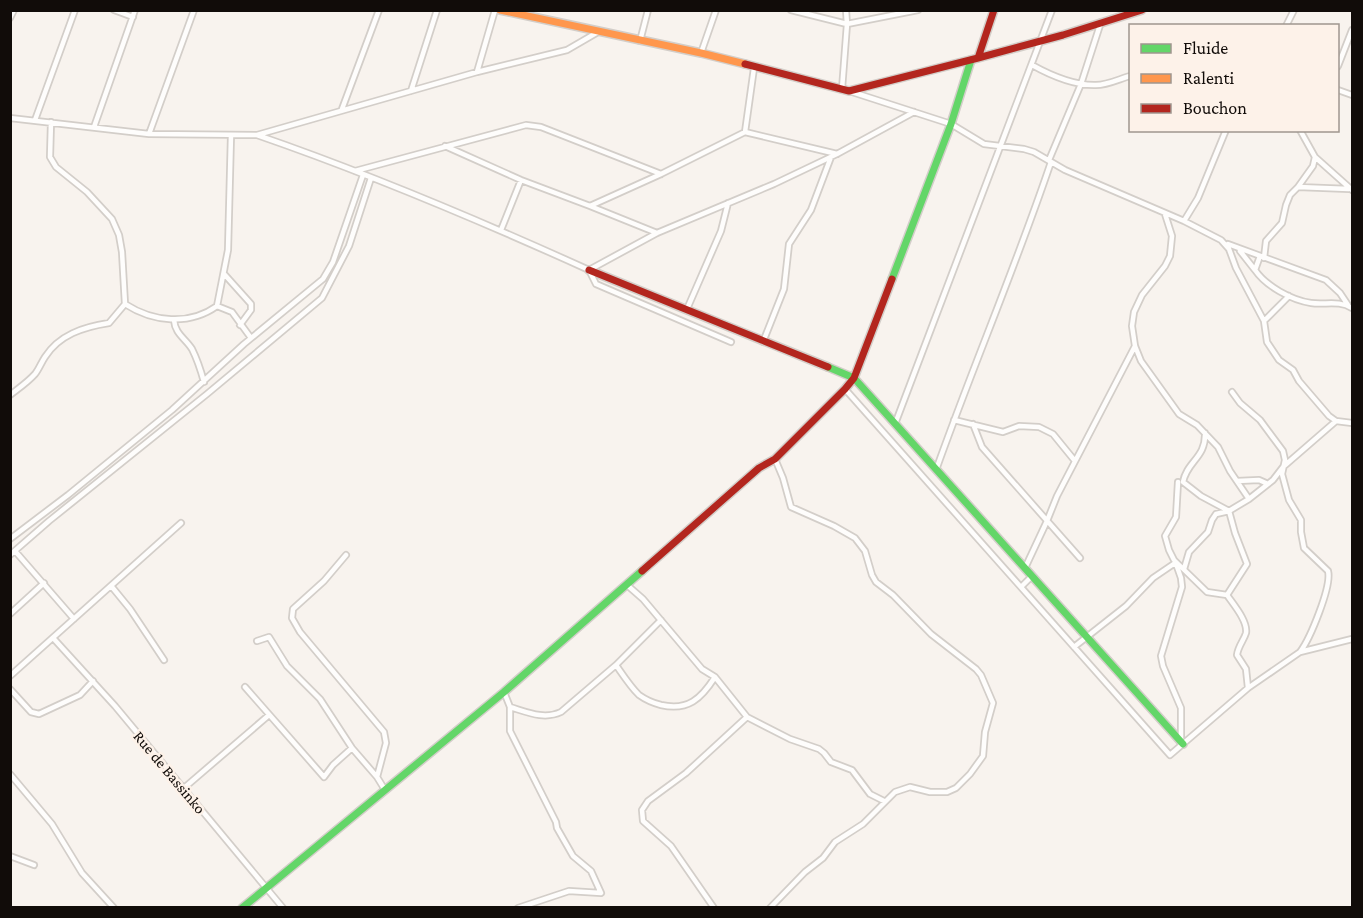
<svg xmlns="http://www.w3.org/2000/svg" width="1363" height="918" viewBox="0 0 1363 918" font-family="'Crimson Pro',serif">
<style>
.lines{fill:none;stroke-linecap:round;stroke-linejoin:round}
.street-casing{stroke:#d3cec9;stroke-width:8}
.fast-casing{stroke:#d3cec9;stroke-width:10}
.slow-casing{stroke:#d3cec9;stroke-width:10}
.jam-casing{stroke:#d3cec9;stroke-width:10}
.street{stroke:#fefdfc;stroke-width:4.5}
.fast{stroke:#63d668;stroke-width:7}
.slow{stroke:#ff974d;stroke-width:7}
.jam{stroke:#b3261e;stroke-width:7}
.labels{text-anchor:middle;stroke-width:5;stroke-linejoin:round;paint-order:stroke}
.street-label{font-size:16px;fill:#110c09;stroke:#fdf2e9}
</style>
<rect width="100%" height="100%" fill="#f8f3ee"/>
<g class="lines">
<defs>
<path id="street" d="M 114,10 L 133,17
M 791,10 L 847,24 L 846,10
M 10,18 L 14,10
M 1286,26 L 1294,10
M 640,41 L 648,10
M 701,53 L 716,10
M 1032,65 C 1050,75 1073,85 1094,85 C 1106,86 1119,79 1130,76
M 1338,66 L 1352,30
M 754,68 L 745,132 L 837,154
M 477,72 L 495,10
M 842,89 L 847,24 L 918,10
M 1338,90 L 1352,95
M 411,91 L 437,10
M 849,91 L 951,124 L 984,144 L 1024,149 L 1034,152 L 1065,170 L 1184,221 L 1221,240 L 1229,249 L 1236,268 L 1264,321 L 1289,296
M 342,109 L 379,10
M 10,118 L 149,134 L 257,135 L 477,72 L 567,50 L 598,32
M 35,120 L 75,10
M 51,122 L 50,157 L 56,167 L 87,192 L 112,219 L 119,235 L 122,252 L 125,304
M 94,127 L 135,10
M 1300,130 L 1315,157
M 149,134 L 194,10
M 257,135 C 370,174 481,221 589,270 L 657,233 L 774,184 L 837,154 L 914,112
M 445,146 L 521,180 L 590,206
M 1049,160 L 1081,84 L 1101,22
M 355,171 L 526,125 L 541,127 L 661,174
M 1298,187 L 1313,166 L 1315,157 L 1352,190
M 1165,214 L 1172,236 L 1170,256 L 1165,266 L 1142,295 L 1134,312 L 1132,326 L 1135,346 L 1141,361 L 1179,414 L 1197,425 L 1218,447 L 1230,471 L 1249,499 L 1229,511 L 1216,514 L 1212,520 L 1208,532 L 1189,552 L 1184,569
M 1184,221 L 1198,198 L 1226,130
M 501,230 L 521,180
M 657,233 L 590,206 L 661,174 L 745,132
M 1228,244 L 1326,280 L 1340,293 L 1348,305
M 1240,251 L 1255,270
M 1260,256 L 1255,270 C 1266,286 1291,300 1311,303 C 1325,305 1339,300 1352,308
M 1264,258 L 1266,241 L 1282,223 L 1286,205 L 1290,195 L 1298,187 L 1349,189
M 589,270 L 596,284 L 731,342
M 225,275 L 251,304 L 251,310 L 240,325
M 217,306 L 232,312 L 251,338
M 687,309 L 721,231 L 728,203
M 174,320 C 175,334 185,338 192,349 C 197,359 201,371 204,382
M 1264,321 L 1267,342 L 1279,360 L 1293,370 L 1299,381 L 1329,416 L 1336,421 L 1352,423
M 763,342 L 784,289 L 789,244 L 811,210 L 831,157
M 845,389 L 1170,755 L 1248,688 L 1300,652 L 1352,639
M 1232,392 L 1240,403 L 1260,420 L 1283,451 L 1285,460 L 1282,474 L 1289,500 L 1301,520 L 1301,532 L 1304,548 L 1328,571 C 1332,586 1310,639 1300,652
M 10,395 C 19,388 28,382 35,374 C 39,369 41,363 45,357 C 59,335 83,327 109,323 L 125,304 C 153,322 189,326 217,306 L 228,250 L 231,135
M 954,420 L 1003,432 L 1019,426 L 1039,427 L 1053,434 L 1075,461
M 895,424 L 1052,10
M 973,424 L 982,447 L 1080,558
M 1205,433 C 1206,458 1187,461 1183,482 L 1201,496 L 1229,511 L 1235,533 L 1247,564 L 1227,595
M 936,470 C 973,366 1016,266 1051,162
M 1237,481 L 1259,480 L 1268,484
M 1178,482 L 1176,517 L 1165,536 L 1169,550 L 1174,560 L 1207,592 L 1227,595 C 1233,604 1248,621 1246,633 C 1244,640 1238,646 1237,655 L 1246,669 L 1248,688
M 1249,499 L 1273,480 L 1283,467 L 1336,421
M 10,539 L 68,495 L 172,410 L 244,344 L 323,279 L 333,262 L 363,175
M 15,551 L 74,619
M 10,555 L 49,521 L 207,394 L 322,298 L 349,246 L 371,178
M 346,555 L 324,581 L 293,609 L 292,618 L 300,632 L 384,732 L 386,743 L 377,777 L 385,790
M 1175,561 L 1181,578 L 1182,587 L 1161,656 L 1163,666 L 1181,708 L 1181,739
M 1025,568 L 1047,521 L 1057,496 L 1135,346
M 627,585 L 643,599 L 702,669 L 715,677 L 747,717 L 686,773 L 648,801 L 642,810 L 643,821 L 671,846 L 714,908
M 112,587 L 130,609 L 164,660
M 1021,587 L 1032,576
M 10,614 L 44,583
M 661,620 L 616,665 C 623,675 630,686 639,695 C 646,700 653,703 661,705 C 688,711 701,699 715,677
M 54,639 L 115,706 L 283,908
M 257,641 L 269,637 L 287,666 L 320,699 L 352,748 L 377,777
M 1074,647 L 1126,606 L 1153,578 L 1175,563
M 10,676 L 181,523
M 245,687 L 324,777 L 333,765 L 352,748
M 10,689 L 31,712 L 39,714 L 80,695 L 93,681
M 504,692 L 510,707 L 510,731 L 556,822 L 557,828 L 573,856 L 591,871 L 601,893 L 569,891 L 518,908
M 510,707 C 527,712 544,720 561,712 L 616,665
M 747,717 L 790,739 L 819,749 L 824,753 L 831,762 L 852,770 L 870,794 L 884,801
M 10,774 L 52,824 L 82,873 L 114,908
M 184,788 L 269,715
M 10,856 L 34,865
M 770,908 L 805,872 L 823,858 L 835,842 L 863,824 L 895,792 L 910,787 L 930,792 L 947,792 L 956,788 L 970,774 L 983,756 L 985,732 L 993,703 L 981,675 L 976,669 L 931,634 L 893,595 L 876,582 L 872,575 L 865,551 L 855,538 L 834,526 L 791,507 L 783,478 L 775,459"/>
<path id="fast" d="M 892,279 L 951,124 L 971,60
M 828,367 L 854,378 L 1183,744
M 242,908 L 504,692 L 642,571"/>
<path id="slow" d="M 500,10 L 701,53 L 745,64"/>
<path id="jam" d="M 978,58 L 1063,35 L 1142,10
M 745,64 L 849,91 L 978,58 L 994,10
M 589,270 L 828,367
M 642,571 L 759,468 L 775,459 L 845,389 L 854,378 L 892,279"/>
</defs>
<use href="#street" class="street-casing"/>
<use href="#fast" class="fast-casing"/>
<use href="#slow" class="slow-casing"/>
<use href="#jam" class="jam-casing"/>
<use href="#street" class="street"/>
<use href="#fast" class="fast"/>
<use href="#slow" class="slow"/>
<use href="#jam" class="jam"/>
</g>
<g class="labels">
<g class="street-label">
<text transform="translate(170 772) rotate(50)" y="6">Rue de Bassinko</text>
</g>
</g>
<rect width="1363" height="918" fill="none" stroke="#110c09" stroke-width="24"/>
<rect x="1129" y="24" width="210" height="108" fill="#fdf2e9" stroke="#9f968f" stroke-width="1.5"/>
<rect x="1141" y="44" width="30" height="9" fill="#63d668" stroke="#9f968f" stroke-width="1.5"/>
<text x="1183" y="54" font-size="18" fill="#110c09">Fluide</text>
<rect x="1141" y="74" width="30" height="9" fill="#ff974d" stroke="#9f968f" stroke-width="1.5"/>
<text x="1183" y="84" font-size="18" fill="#110c09">Ralenti</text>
<rect x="1141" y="104" width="30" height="9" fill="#b3261e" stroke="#9f968f" stroke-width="1.5"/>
<text x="1183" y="114" font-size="18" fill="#110c09">Bouchon</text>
</svg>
